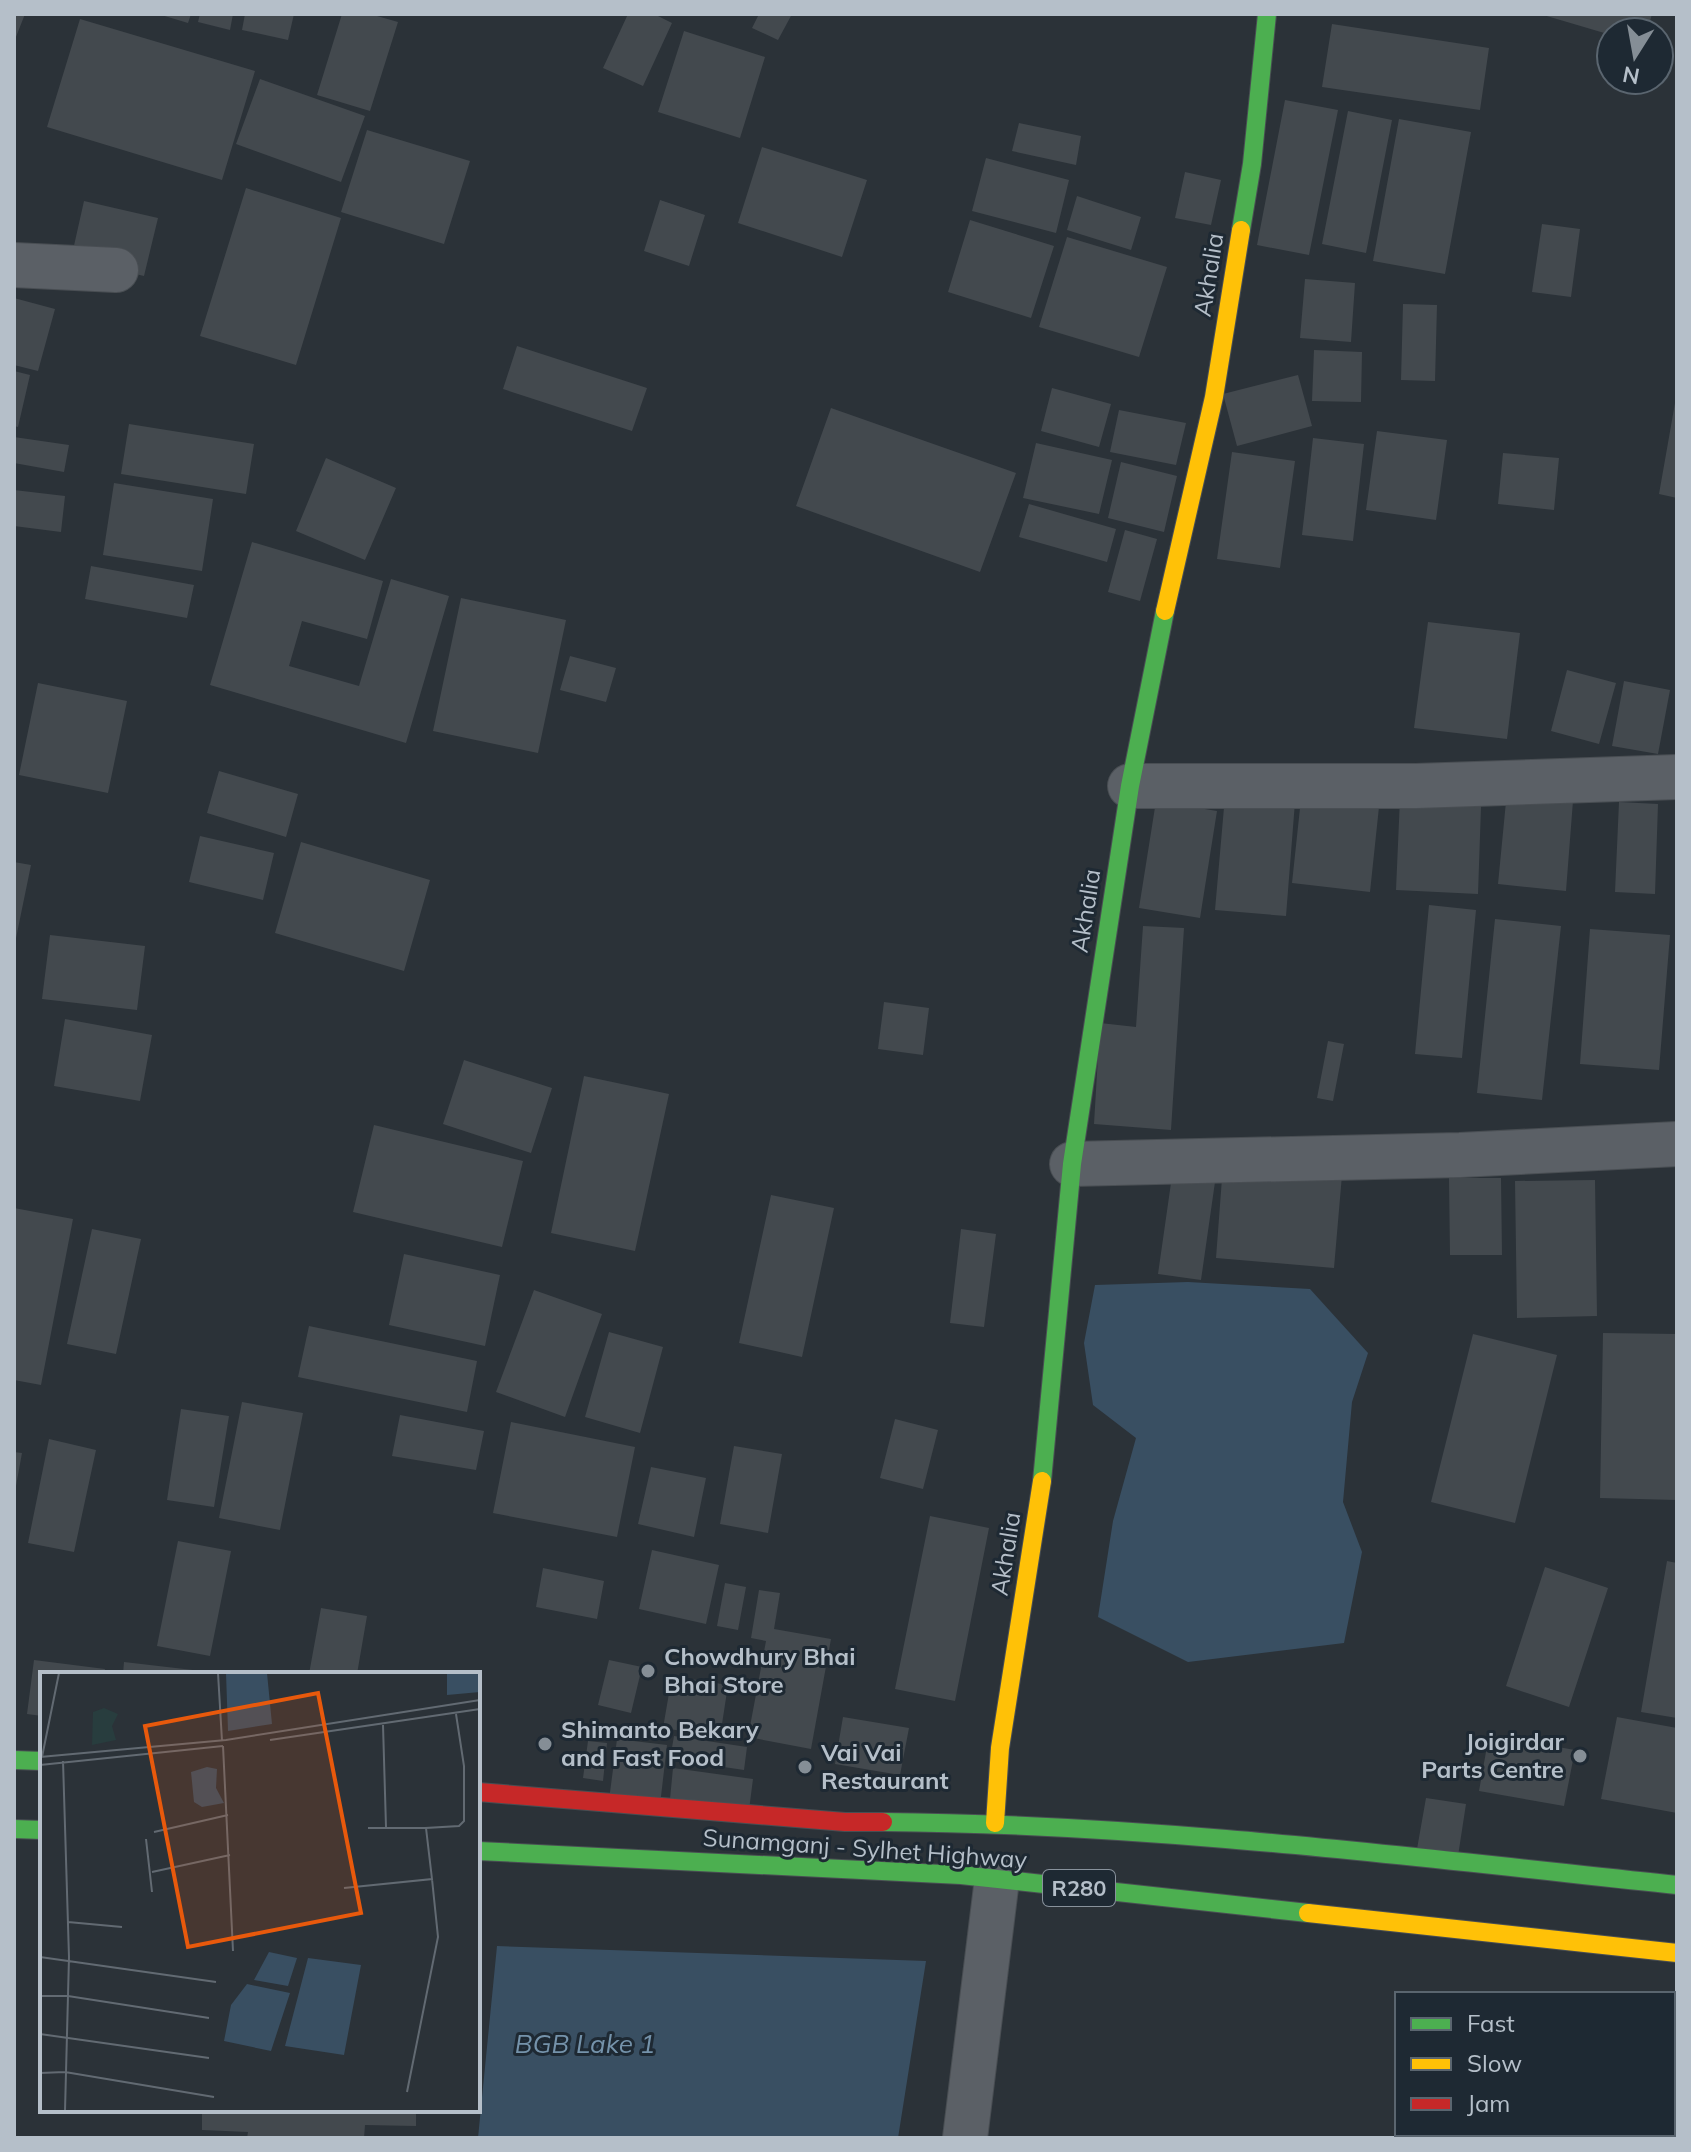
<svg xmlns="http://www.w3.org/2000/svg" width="1691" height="2152" viewBox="0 0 1691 2152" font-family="Mulish,sans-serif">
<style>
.water{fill:#394f62}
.building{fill:#43494e}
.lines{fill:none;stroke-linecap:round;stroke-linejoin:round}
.street-casing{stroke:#494e53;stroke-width:46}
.fast-casing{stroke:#494e53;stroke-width:20}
.slow-casing{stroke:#494e53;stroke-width:20}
.jam-casing{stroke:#494e53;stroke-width:20}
.street{stroke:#5b6066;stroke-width:44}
.fast{stroke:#4caf50;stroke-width:18}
.slow{stroke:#ffc107;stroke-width:18}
.jam{stroke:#c62828;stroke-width:18}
.poi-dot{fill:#858e96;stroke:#1e2933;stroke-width:3}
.labels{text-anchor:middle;stroke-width:6;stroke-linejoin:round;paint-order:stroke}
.shield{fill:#1e2933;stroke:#88929c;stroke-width:2}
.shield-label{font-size:22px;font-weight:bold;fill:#b5bfc9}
.street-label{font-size:24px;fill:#b5bfc9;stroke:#1e2933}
.poi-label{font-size:24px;font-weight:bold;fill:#b5bfc9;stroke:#1e2933;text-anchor:start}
.water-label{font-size:26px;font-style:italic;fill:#7593ab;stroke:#1e2933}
.inset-road{fill:none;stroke:#626a72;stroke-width:2}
.view{fill:#e8590c;fill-opacity:0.15;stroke:#e8590c;stroke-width:4}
.inset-edge{fill:none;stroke:#b5bfc9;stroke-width:4}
</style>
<rect width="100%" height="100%" fill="#2b3238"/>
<path class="water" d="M 1188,1282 L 1310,1289 L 1368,1353 L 1352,1402 L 1343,1502 L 1362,1552 L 1344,1643 L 1188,1662 L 1098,1617 L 1113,1521 L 1136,1438 L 1093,1405 L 1084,1343 L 1095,1285 Z
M 497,1946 L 926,1961 L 898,2138 L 478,2138 Z"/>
<path class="building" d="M 14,14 L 25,14 L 14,42 Z
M 158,14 L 191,14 L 188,23 Z
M 200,14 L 233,14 L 230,30 L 198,22 Z
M 245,14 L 294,14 L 288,40 L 242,30 Z
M 342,14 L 370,14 L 398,22 L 370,111 L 317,95 Z
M 628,14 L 654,14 L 672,23 L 643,86 L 603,68 Z
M 759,14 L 792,14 L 778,40 L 752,28 Z
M 1540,14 L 1652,14 L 1647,32 L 1611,32 L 1611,35 Z
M 80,19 L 255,71 L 222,180 L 47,127 Z
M 1332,24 L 1489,48 L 1480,110 L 1322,87 Z
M 684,31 L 765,57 L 740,138 L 658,112 Z
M 260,79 L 365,116 L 341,182 L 236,144 Z
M 1285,100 L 1338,110 L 1309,255 L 1257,245 Z
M 1348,111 L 1392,120 L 1366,253 L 1322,244 Z
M 1399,119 L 1471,132 L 1445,274 L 1373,261 Z
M 1019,123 L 1081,136 L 1076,165 L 1012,151 Z
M 367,130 L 470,161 L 444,244 L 341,212 Z
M 762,147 L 867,180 L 842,257 L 738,223 Z
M 986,158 L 1069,180 L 1056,233 L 972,211 Z
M 1185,172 L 1221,180 L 1211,225 L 1175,218 Z
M 246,188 L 341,218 L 296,365 L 200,336 Z
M 1077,196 L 1141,217 L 1131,250 L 1067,230 Z
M 660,200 L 705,215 L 689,266 L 644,251 Z
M 84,201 L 158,218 L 144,276 L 71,259 Z
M 970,220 L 1054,246 L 1031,318 L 948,292 Z
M 1542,224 L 1580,229 L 1571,297 L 1532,292 Z
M 1067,237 L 1167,267 L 1139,357 L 1039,327 Z
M 1305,279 L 1355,283 L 1351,342 L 1300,338 Z
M 14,298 L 55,309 L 38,371 L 14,365 Z
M 1403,304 L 1437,305 L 1435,381 L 1401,380 Z
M 517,346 L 647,388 L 632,431 L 503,389 Z
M 1314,350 L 1362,352 L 1361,402 L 1312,401 Z
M 14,371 L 30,375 L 18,427 L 14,426 Z
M 1298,375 L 1312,426 L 1237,446 L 1223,394 Z
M 1052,388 L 1111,404 L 1099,447 L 1041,431 Z
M 1675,403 L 1677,403 L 1677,498 L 1659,494 Z
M 831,408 L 1016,473 L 980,572 L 796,506 Z
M 1119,410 L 1186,423 L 1176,465 L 1110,452 Z
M 129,424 L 254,444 L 246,494 L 121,474 Z
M 1377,431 L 1447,440 L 1436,520 L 1366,510 Z
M 14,437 L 69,445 L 64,472 L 14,463 Z
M 1313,438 L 1364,444 L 1353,541 L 1302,535 Z
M 1036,443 L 1112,460 L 1099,514 L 1023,498 Z
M 1232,452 L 1295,461 L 1280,568 L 1217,559 Z
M 1503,453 L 1559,458 L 1554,510 L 1498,504 Z
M 326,458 L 396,488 L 365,560 L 296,531 Z
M 1121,462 L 1177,476 L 1164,532 L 1108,518 Z
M 114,483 L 213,499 L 202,571 L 103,555 Z
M 14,490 L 65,496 L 61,532 L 14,526 Z
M 1029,504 L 1116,529 L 1107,562 L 1019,537 Z
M 1125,530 L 1157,539 L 1140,601 L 1108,592 Z
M 252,542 L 383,581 L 367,639 L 302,621 L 289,666 L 359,686 L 391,579 L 449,596 L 406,743 L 210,685 Z
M 91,566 L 194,585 L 187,618 L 85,599 Z
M 461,598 L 566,620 L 538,753 L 433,731 Z
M 1428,622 L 1520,633 L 1507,739 L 1414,728 Z
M 570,656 L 616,668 L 606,702 L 560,690 Z
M 1567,670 L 1616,683 L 1599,744 L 1551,731 Z
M 1624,681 L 1670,690 L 1658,754 L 1612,746 Z
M 38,683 L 127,701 L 108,793 L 19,775 Z
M 219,771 L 298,794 L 286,837 L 207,813 Z
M 1401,775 L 1482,778 L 1478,894 L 1396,890 Z
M 1303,780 L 1381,788 L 1370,892 L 1292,883 Z
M 1508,781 L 1574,788 L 1566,891 L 1498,884 Z
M 1225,796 L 1295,802 L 1286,916 L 1215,910 Z
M 1156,801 L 1217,811 L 1200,918 L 1139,908 Z
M 1619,802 L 1658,804 L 1655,894 L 1615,892 Z
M 200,836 L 274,853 L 263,900 L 189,882 Z
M 301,842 L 430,880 L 404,971 L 275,933 Z
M 14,862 L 31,865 L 15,943 L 14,943 Z
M 1429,905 L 1476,910 L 1462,1058 L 1415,1054 Z
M 1495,919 L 1561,926 L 1542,1100 L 1477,1093 Z
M 1143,926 L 1184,928 L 1171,1130 L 1094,1124 L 1100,1023 L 1136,1027 Z
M 1590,929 L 1670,935 L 1659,1070 L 1580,1064 Z
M 50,935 L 145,946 L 137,1010 L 42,999 Z
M 884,1002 L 929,1008 L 923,1055 L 878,1049 Z
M 65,1019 L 152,1035 L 140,1101 L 54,1086 Z
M 1328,1041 L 1344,1044 L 1333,1101 L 1317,1098 Z
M 464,1060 L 552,1088 L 531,1153 L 443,1124 Z
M 584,1076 L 669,1094 L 635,1251 L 551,1233 Z
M 374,1125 L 523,1161 L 502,1247 L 353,1212 Z
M 1223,1165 L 1342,1175 L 1334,1268 L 1216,1258 Z
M 1172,1176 L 1215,1182 L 1201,1280 L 1158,1274 Z
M 1449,1178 L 1501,1178 L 1502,1255 L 1450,1255 Z
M 1595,1180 L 1597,1316 L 1517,1318 L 1515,1181 Z
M 771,1195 L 834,1208 L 802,1357 L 739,1343 Z
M 14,1208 L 73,1219 L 41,1385 L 14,1380 Z
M 92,1229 L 141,1239 L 116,1354 L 67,1344 Z
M 961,1229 L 996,1234 L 984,1327 L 950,1323 Z
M 404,1254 L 500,1275 L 485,1346 L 389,1325 Z
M 534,1290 L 602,1314 L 565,1417 L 496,1392 Z
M 309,1326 L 477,1361 L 467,1412 L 298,1377 Z
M 609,1332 L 663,1347 L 640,1433 L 585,1417 Z
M 1603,1333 L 1677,1334 L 1677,1500 L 1600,1498 Z
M 1473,1334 L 1557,1355 L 1515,1523 L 1431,1502 Z
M 242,1402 L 303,1413 L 280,1530 L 219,1518 Z
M 181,1409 L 229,1416 L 214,1507 L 167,1500 Z
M 400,1415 L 484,1431 L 476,1470 L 392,1456 Z
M 895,1419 L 938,1430 L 923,1489 L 880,1478 Z
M 511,1422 L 635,1447 L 617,1537 L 493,1513 Z
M 49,1439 L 96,1450 L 74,1552 L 28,1543 Z
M 734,1446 L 782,1454 L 768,1533 L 720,1524 Z
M 14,1452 L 22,1453 L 16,1486 L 14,1485 Z
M 651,1467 L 706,1478 L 694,1537 L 638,1524 Z
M 930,1516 L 989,1528 L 955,1701 L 895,1689 Z
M 178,1541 L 231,1551 L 210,1656 L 157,1646 Z
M 652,1550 L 719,1565 L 706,1624 L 639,1609 Z
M 1667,1561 L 1677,1563 L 1677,1718 L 1641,1712 Z
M 1545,1567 L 1608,1588 L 1569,1707 L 1506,1686 Z
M 543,1568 L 604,1581 L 597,1619 L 536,1607 Z
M 725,1583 L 746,1587 L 738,1630 L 717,1626 Z
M 759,1590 L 780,1593 L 774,1629 L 831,1639 L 811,1749 L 748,1737 L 766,1641 L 751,1638 Z
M 321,1608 L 367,1616 L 357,1674 L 309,1674 Z
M 34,1660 L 105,1669 L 104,1674 L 42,1674 L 42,1716 L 27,1714 Z
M 609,1660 L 642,1667 L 631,1713 L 598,1705 Z
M 124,1662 L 210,1672 L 210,1674 L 123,1674 Z
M 672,1676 L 728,1685 L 720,1737 L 663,1728 Z
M 843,1717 L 909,1728 L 900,1775 L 835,1764 Z
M 1617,1717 L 1677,1728 L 1677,1813 L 1601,1799 Z
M 1489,1735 L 1575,1750 L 1564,1806 L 1479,1791 Z
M 674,1736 L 747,1747 L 744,1770 L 670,1759 Z
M 617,1739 L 667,1745 L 660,1805 L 609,1800 Z
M 588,1741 L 607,1743 L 603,1781 L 583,1778 Z
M 673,1768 L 753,1779 L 749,1810 L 670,1799 Z
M 1426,1798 L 1466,1804 L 1458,1856 L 1417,1849 Z
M 202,2110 L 416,2110 L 416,2126 L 365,2125 L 364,2138 L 247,2138 L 248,2132 L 202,2130 Z"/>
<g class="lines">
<defs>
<path id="street" d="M 14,265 L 116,270
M 1130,786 L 1416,786 L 1677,777
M 1072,1164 L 1460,1155 L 1677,1144
M 965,2138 L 997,1879"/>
<path id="fast" d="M 1241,230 L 1252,164 L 1267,14
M 1042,1481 L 1072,1164 L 1130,786 L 1165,611
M 14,1760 L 42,1761
M 883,1822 C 1149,1824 1413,1857 1677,1885
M 14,1829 L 42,1830
M 478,1851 L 961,1875 L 1308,1913"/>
<path id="slow" d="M 1165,611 L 1214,397 L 1241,230
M 995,1823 L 1000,1748 L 1042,1481
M 1308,1913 L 1677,1953"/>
<path id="jam" d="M 478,1792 L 845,1822 L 883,1822"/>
</defs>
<use href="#street" class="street-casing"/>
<use href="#fast" class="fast-casing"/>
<use href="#slow" class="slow-casing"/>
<use href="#jam" class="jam-casing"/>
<use href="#street" class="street"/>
<use href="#fast" class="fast"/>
<use href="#slow" class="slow"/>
<use href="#jam" class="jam"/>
</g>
<g class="poi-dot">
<circle cx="648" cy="1671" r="8"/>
<circle cx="545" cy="1744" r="8"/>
<circle cx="1580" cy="1756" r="8"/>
<circle cx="805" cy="1767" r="8"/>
</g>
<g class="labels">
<rect class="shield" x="1043" y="1870" width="72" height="36" rx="6"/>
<g class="shield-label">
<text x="1079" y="1896">R280</text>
</g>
<g class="street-label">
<text transform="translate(1209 275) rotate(-81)" y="8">Akhalia</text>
<text transform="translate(1086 911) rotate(-81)" y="8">Akhalia</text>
<text transform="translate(1006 1554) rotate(-81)" y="8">Akhalia</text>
<text transform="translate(865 1849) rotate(4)" y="8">Sunamganj - Sylhet Highway</text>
</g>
<g class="poi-label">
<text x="664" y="1665">Chowdhury Bhai<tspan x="664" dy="28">Bhai Store</tspan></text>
<text x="561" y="1738">Shimanto Bekary<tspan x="561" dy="28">and Fast Food</tspan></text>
<text x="1564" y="1750" text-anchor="end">Joigirdar<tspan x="1564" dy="28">Parts Centre</tspan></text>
<text x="821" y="1761">Vai Vai<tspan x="821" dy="28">Restaurant</tspan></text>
</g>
<g class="water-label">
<text x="585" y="2053">BGB Lake 1</text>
</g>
</g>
<g transform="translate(40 1672)">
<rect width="440" height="440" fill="#2b3238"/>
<path d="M 64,36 L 78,42 L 72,54 L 76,68 L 52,73 L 53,40 Z" fill="#283d3e"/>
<path d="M 186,1 L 227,1 L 232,52 L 188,59 ZM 407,1 L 440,1 L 440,20 L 407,23 ZM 167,95 L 177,97 L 176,116 L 184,131 L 162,135 L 154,130 L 151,100 ZM 229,280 L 257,286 L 248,314 L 214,308 ZM 268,286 L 321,293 L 304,383 L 245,374 ZM 207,312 L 250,321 L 231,379 L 184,369 L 191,333 Z" fill="#394f62"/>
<path class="inset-road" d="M 178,1 L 182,69M 343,53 L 346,155M 230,68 L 440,37M 183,74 L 193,279M 0,85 L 186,68 L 440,28M 2,85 L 19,1M 23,89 L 29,285 L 25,439M 0,93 L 183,74M 328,156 L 386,156M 114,160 L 188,143M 106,167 L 112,220M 112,200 L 190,183M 304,216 L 392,207 L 386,156 L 419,154 L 424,149 L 424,94 L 416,42M 28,250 L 82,255M 0,285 L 176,310M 0,324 L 28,324 L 169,346M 0,362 L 169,386M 0,401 L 25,400 L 174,425M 367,420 L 398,265 L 392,207"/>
<path class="view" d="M 278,21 L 321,241 L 148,275 L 105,54 Z"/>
<rect width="440" height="440" class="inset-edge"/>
</g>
<rect width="1691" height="2152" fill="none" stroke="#b5bfc9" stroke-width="32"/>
<rect x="1395" y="1992" width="280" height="144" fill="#1e2933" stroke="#5a656f" stroke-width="2"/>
<rect x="1411" y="2018" width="40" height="12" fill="#4caf50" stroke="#5a656f" stroke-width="2"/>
<text x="1467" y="2032" font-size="24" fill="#b5bfc9">Fast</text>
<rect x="1411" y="2058" width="40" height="12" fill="#ffc107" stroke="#5a656f" stroke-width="2"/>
<text x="1467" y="2072" font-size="24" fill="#b5bfc9">Slow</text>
<rect x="1411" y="2098" width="40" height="12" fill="#c62828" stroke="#5a656f" stroke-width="2"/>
<text x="1467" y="2112" font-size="24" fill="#b5bfc9">Jam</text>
<g transform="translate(1635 56) rotate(191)"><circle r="38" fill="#1e2933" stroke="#5a656f" stroke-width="2"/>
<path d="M0-6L14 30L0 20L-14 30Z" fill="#858e96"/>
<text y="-12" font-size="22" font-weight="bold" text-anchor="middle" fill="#b5bfc9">N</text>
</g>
</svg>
